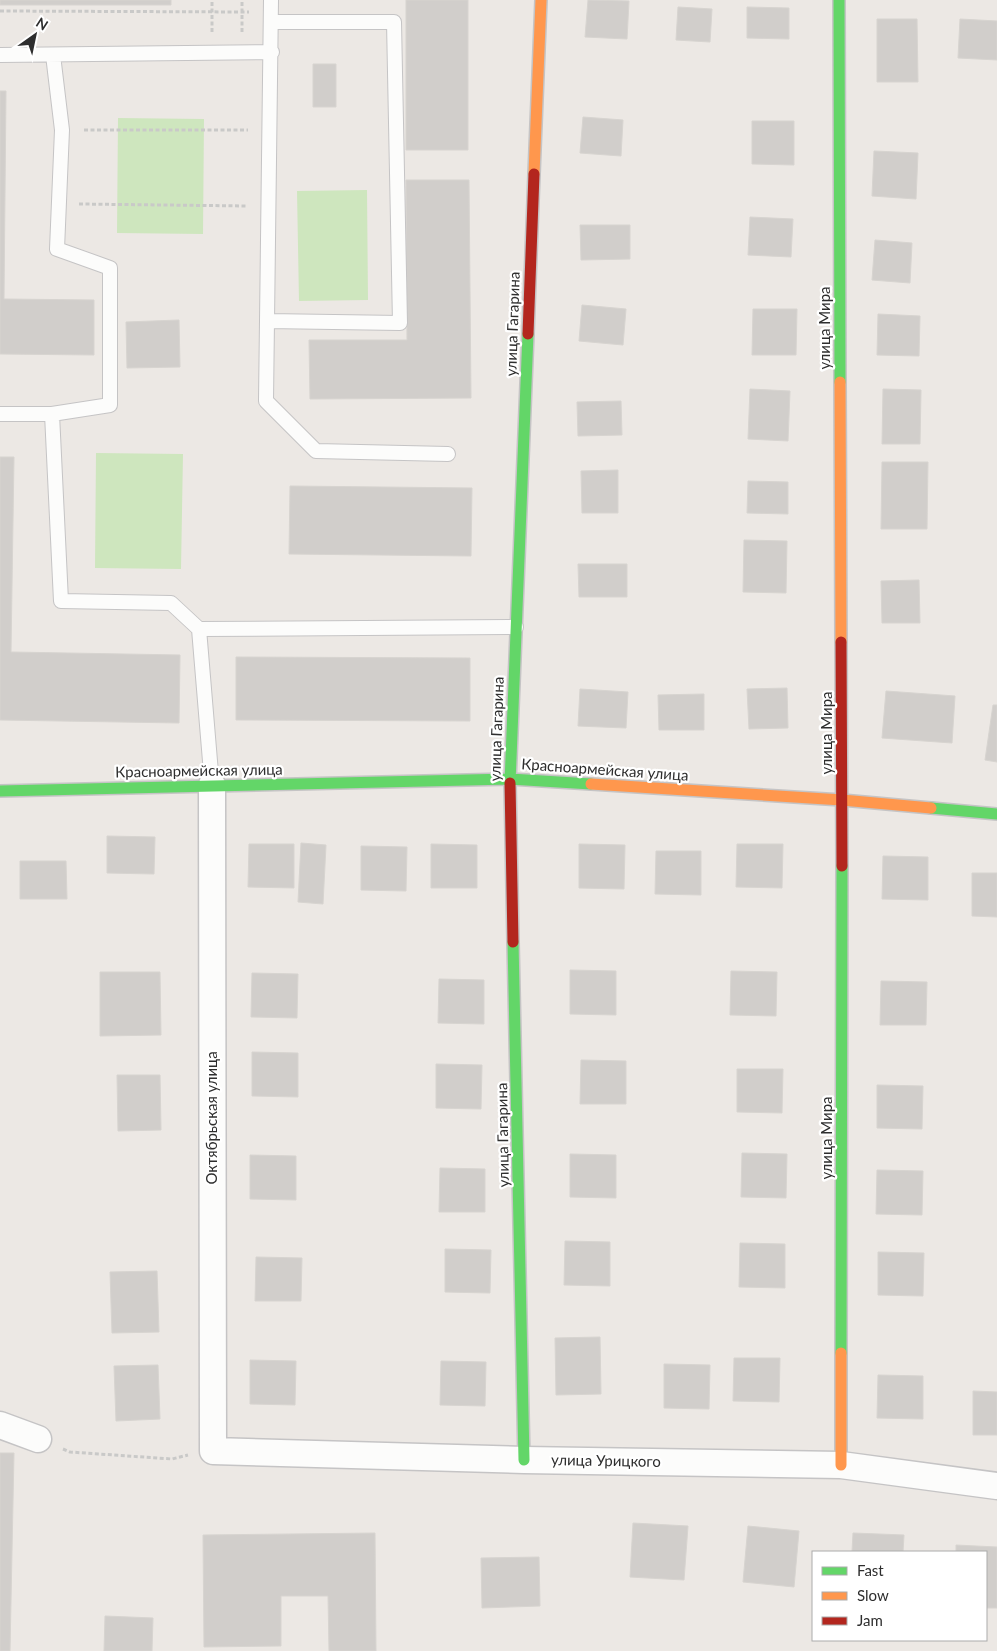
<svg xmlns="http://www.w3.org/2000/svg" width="997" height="1651" viewBox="0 0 997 1651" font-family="Lato,sans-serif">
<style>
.green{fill:#cee6be}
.building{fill:#d1cecb;stroke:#d7d4d0}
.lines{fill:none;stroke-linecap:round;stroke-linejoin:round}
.lane-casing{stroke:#c5c4c5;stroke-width:16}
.street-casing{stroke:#c5c4c5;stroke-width:29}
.fast-casing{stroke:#c5c4c5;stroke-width:14}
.slow-casing{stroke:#c5c4c5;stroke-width:14}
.jam-casing{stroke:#c5c4c5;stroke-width:14}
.path{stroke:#c9c9c8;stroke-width:3;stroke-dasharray:4 2.5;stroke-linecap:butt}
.lane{stroke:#fcfcfb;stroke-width:14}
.street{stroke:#fcfcfb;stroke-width:26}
.fast{stroke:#63d668;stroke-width:11}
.slow{stroke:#ff974d;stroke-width:11}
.jam{stroke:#b3261e;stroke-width:11}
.labels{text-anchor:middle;stroke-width:4.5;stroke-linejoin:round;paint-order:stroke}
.street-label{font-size:15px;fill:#2e2e2e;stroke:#fff}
</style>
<rect width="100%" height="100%" fill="#ece8e4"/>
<path class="green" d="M 118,118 L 204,119 L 203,234 L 117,233 Z
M 367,190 L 368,300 L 299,301 L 297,191 Z
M 96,453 L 183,454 L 181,569 L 95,568 Z"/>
<path class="building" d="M 0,0 L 171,0 L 171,5 L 0,5 Z
M 406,0 L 468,0 L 468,150 L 406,150 Z
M 588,0 L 629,1 L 627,39 L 585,37 Z
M 678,7 L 712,9 L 710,42 L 676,40 Z
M 747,7 L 789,8 L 789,39 L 747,38 Z
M 877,19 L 917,19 L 918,82 L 877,82 Z
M 960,19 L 997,21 L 997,60 L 958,58 Z
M 313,64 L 336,64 L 336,107 L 313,107 Z
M 0,91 L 6,91 L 4,299 L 94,300 L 94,355 L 0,354 Z
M 583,117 L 623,120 L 621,156 L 580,153 Z
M 752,121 L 794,121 L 794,165 L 752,164 Z
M 874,151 L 918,153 L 916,199 L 872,196 Z
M 406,180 L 469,180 L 471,398 L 310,399 L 309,340 L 407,340 Z
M 750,217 L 793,219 L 791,257 L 748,255 Z
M 580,225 L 630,225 L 630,259 L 581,260 Z
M 875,240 L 912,243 L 910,283 L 872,280 Z
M 582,305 L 626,309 L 623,345 L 579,341 Z
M 753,309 L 797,309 L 796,355 L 752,355 Z
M 878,314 L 920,316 L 919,356 L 877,355 Z
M 179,320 L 180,367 L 127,368 L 126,322 Z
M 750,389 L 790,391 L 788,441 L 748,439 Z
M 883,389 L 921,390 L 920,444 L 882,444 Z
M 621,401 L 622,435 L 578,436 L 577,402 Z
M 0,457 L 14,457 L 11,652 L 180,655 L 179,723 L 0,720 Z
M 882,462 L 928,462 L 927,529 L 881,529 Z
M 618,470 L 618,513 L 582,513 L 581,471 Z
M 748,481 L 788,482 L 788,514 L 747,513 Z
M 290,486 L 472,488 L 471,556 L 289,554 Z
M 744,540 L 787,541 L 786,593 L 743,592 Z
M 578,564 L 627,564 L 627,597 L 579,597 Z
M 919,580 L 920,623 L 882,623 L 881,581 Z
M 236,657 L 470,658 L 470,721 L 236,720 Z
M 787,688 L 788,728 L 749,729 L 747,689 Z
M 580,689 L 628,692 L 626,728 L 578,726 Z
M 886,691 L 955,696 L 952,743 L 882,738 Z
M 704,694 L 704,730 L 659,730 L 658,695 Z
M 993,705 L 997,705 L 997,762 L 985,760 Z
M 107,836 L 155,837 L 154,874 L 107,873 Z
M 301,843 L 326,845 L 323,904 L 298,902 Z
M 249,844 L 294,844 L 294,888 L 248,887 Z
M 431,844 L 477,845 L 477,888 L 431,888 Z
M 579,844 L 625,845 L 624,889 L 579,888 Z
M 737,844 L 783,844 L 782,888 L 736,887 Z
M 361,846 L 407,847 L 406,891 L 361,890 Z
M 656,851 L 701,851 L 701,895 L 655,894 Z
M 883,856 L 928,857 L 928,900 L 882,899 Z
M 20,861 L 66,861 L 67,899 L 20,899 Z
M 972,873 L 997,873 L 997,917 L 972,916 Z
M 570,970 L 616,971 L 616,1015 L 570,1014 Z
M 731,971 L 777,972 L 776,1016 L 730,1015 Z
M 100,972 L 160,972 L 161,1035 L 100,1036 Z
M 252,973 L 298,974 L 297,1018 L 251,1017 Z
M 439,979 L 484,980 L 484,1024 L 438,1023 Z
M 881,981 L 927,982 L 926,1025 L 880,1025 Z
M 252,1052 L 298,1053 L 298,1097 L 252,1096 Z
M 581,1060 L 626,1061 L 626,1104 L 580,1104 Z
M 436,1064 L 482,1065 L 481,1109 L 436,1108 Z
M 737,1069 L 783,1069 L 782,1113 L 737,1112 Z
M 117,1075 L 160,1075 L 161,1130 L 118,1131 Z
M 877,1085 L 923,1086 L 922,1129 L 877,1128 Z
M 742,1153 L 787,1154 L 786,1198 L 741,1197 Z
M 570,1154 L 616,1155 L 616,1198 L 570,1197 Z
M 250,1155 L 296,1156 L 296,1200 L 250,1199 Z
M 440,1168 L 485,1169 L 485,1212 L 439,1212 Z
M 877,1170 L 923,1171 L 922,1215 L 876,1214 Z
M 565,1241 L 610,1242 L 610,1286 L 564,1285 Z
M 740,1243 L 785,1244 L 785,1288 L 739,1287 Z
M 445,1249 L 491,1250 L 490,1293 L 445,1292 Z
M 878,1252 L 924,1253 L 923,1296 L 878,1295 Z
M 256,1257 L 302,1258 L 301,1301 L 255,1301 Z
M 157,1271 L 159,1332 L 112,1333 L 110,1272 Z
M 600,1337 L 601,1394 L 556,1395 L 555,1338 Z
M 734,1358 L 780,1358 L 779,1402 L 733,1401 Z
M 250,1360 L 296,1361 L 295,1405 L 250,1404 Z
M 441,1361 L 486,1362 L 485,1406 L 440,1405 Z
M 664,1364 L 710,1365 L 709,1409 L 664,1408 Z
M 158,1365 L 160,1419 L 116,1421 L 114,1366 Z
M 878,1375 L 923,1376 L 923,1419 L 877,1418 Z
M 973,1391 L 997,1392 L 997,1435 L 973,1435 Z
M 0,1453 L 14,1453 L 10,1651 L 0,1651 Z
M 633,1523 L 688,1526 L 684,1580 L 630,1577 Z
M 748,1526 L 799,1531 L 794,1587 L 743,1582 Z
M 375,1533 L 376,1651 L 329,1651 L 328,1596 L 281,1596 L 281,1646 L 204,1647 L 203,1535 Z
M 853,1533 L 904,1535 L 903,1552 L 852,1552 Z
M 956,1545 L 997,1547 L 997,1608 L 986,1608 L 986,1552 L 956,1552 Z
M 539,1557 L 540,1606 L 482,1608 L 481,1558 Z
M 105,1616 L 153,1618 L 152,1651 L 104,1651 Z"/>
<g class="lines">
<defs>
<path id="lane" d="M 271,0 L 266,401 L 316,451 L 448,454
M 0,55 L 272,52
M 267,321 L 400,323 L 394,22 L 271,22
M 0,414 L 52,414 L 110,405 L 110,268 L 57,249 L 62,130 L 53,55
M 52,414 L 61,601 L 171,603 L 199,629 L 212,785
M 199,629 L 516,627"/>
<path id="street" d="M 212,785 L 213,1451 L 524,1460 L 841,1465 L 997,1486
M 0,1425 L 38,1439"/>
<path id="fast" d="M 839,0 L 840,382
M 510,783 L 528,334
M 0,791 L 510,779 L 591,784
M 931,808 L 997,814
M 513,942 L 524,1460
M 841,1353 L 842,866"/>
<path id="slow" d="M 534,174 L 541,0
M 840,382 L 841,642
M 591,784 L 842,800 L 931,808
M 841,1465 L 841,1353"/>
<path id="jam" d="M 528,334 L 534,174
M 841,642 L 842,866
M 510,783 L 513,942"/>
</defs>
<use href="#lane" class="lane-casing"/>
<use href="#street" class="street-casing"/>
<use href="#fast" class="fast-casing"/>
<use href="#slow" class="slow-casing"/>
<use href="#jam" class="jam-casing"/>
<path class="path" d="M 0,11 L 249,12
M 212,32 L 212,0
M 242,32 L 242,0
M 84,130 L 248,130
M 79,204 L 248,206
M 63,1449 L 70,1452 L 172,1459 L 188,1455"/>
<use href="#lane" class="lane"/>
<use href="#street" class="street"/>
<use href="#fast" class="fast"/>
<use href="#slow" class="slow"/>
<use href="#jam" class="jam"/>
</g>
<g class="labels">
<g class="street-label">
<text transform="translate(513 324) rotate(-88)" y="5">улица Гагарина</text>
<text transform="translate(825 328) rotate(-90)" y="5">улица Мира</text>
<text transform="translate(497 729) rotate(-88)" y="5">улица Гагарина</text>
<text transform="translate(827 733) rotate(-90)" y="5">улица Мира</text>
<text transform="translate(605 770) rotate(4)" y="5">Красноармейская улица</text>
<text transform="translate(199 771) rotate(-1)" y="5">Красноармейская улица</text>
<text transform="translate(212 1118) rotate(-90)" y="5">Октябрьская улица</text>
<text transform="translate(503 1135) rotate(-91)" y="5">улица Гагарина</text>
<text transform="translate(827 1138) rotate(-90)" y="5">улица Мира</text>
<text transform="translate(606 1461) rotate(1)" y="5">улица Урицкого</text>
</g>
</g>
<rect x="812" y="1551" width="175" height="90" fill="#ffffff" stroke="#ababab"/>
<rect x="822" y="1567" width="25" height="8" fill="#63d668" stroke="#ababab"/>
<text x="857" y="1576" font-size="15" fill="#2e2e2e">Fast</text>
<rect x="822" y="1592" width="25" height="8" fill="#ff974d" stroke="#ababab"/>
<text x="857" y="1601" font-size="15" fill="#2e2e2e">Slow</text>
<rect x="822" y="1617" width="25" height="8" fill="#b3261e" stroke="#ababab"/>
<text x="857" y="1626" font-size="15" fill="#2e2e2e">Jam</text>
<g transform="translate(35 35) rotate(33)" stroke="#ffffff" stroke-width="4" paint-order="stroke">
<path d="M0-4L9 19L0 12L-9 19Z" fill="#2e2e2e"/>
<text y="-8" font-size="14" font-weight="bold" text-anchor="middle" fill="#2e2e2e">N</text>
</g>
</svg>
